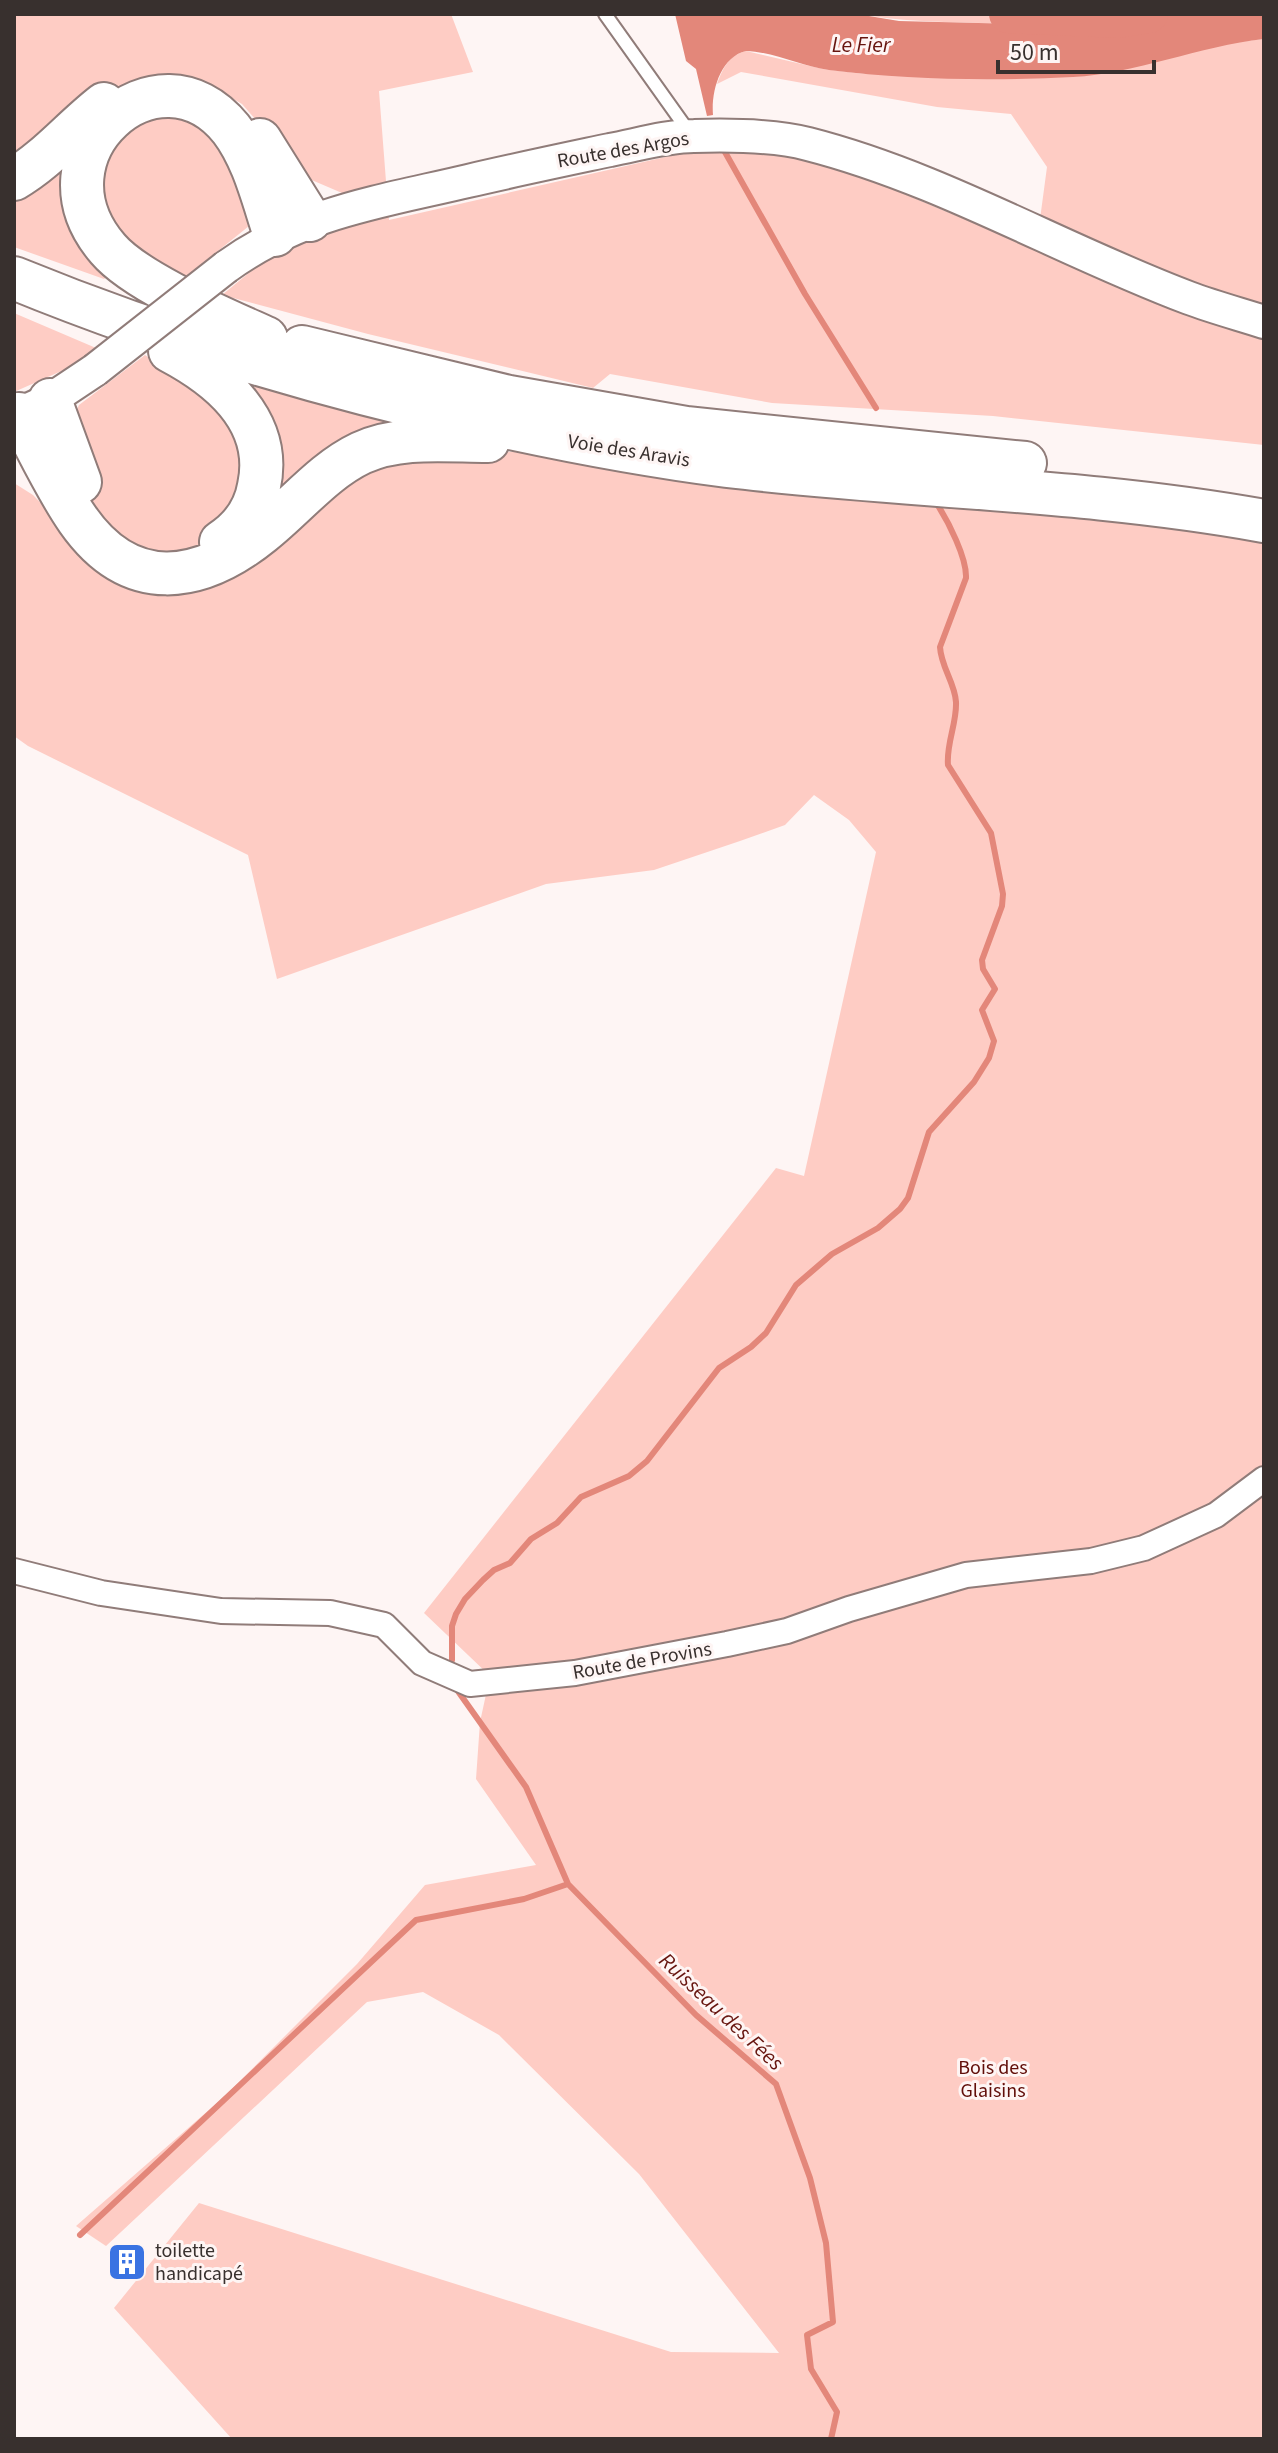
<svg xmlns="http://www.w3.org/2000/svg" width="1278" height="2453" viewBox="0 0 1278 2453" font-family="'Source Sans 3',sans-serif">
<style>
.green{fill:#feccc4}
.water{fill:#e3877a}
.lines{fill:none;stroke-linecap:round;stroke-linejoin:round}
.stream{stroke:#e3877a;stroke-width:6}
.river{stroke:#e3877a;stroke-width:38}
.service-casing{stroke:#907c79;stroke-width:16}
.minor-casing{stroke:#907c79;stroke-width:28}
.tertiary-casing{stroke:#907c79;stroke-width:36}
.trunk-casing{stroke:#907c79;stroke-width:46}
.service{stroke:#fff;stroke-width:12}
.minor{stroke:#fff;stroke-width:24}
.tertiary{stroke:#fff;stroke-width:32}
.trunk{stroke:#fff;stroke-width:42}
.tertiary-bridge-casing{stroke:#907c79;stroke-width:36;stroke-linecap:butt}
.tertiary-bridge{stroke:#fff;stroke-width:32}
.labels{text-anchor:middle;stroke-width:6;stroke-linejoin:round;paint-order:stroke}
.street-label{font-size:20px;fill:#38302e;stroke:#fef5f4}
.park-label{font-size:20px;fill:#610e09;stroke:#fef5f4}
.poi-label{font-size:20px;fill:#38302e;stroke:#fef5f4;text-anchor:start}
.water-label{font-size:22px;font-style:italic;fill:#67150f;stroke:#fef5f4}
</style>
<rect width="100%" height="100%" fill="#fef5f4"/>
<path class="green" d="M 14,14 L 451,14 L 473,72 L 379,91 L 389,220 L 696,150 L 762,148 L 816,161 L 859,175 L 1036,249 L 1047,167 L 1011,114 L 937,107 L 741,72 L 717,84 C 723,68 729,55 746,51 L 823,69 L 864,74 L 1133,66 L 1228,43 L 1264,39 L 1264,445 L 993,416 L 772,403 L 610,374 L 593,388 L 368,334 L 222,295 L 267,258 L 334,229 L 361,221 L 342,193 L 307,178 L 242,104 L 211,86 L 172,74 L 130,82 L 86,109 L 14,161 Z
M 857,14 L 1158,14 C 1099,25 1040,25 980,23 C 939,22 898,21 857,14 Z
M 137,112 L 219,124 L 254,222 L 172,288 L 94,223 L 100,140 Z
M 66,148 L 109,275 L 104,279 L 14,247 L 14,194 Z
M 14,313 L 96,348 L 75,365 L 14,392 Z
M 145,355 L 215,403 L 234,429 L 246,481 L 220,537 L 195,550 L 173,553 L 150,550 L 124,538 L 100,516 L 80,475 L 71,422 L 79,405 Z
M 246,380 L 387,419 L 390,431 L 261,513 Z
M 402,449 L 521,452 L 587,465 L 1006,508 L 1214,532 L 1264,543 L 1264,2439 L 232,2439 L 114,2308 L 199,2203 L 671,2352 L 779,2353 L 639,2174 L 499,2035 L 423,1992 L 367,2002 L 106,2246 L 76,2226 L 226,2095 L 357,1964 L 425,1885 L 536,1865 L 476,1779 L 480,1722 L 490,1676 L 424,1613 L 776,1168 L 804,1176 L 876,852 L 849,820 L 814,795 L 785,825 L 740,841 L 654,870 L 546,884 L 277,979 L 248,855 L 28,746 L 14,736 L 14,483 L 33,495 L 96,559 L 142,583 L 320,499 Z"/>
<path class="water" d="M 675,14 L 857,14 L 899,21 L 1055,25 L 1117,22 L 1158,14 L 1264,14 L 1264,39 C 1200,46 1134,74 1073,77 C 993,81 909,80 829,70 C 801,66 774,52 746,51 C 720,57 711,92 713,115 L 707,116 L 696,69 L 686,61 Z"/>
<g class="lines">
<path class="stream" d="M 721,145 L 805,294 L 876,408
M 452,1660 L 452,1626 L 456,1614 L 465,1599 L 483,1580 L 494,1570 L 510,1563 L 531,1539 L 557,1523 L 581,1497 L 629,1476 L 647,1461 L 719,1368 L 751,1347 L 766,1333 L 796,1285 L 832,1254 L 878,1228 L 900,1209 L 908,1198 L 929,1132 L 974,1082 L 989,1058 L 994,1041 L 982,1010 L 995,989 L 983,969 L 982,960 L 1002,906 L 1003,894 L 991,833 L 948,765 C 946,744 957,723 956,702 C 955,683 941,667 940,647 L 966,578 C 967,558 948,521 937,504
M 455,1687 L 526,1787 L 568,1884 L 696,2015 L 776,2084 L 810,2178 L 826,2243 L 833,2322 L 807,2335 L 811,2369 L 837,2412 L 831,2439
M 80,2235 L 416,1920 L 524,1899 L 568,1884"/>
<path class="river" d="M 1008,14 L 1118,19 L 1149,14"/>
<defs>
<path id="service" d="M 605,14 L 689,132"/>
<path id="minor" d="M 14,1571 L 101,1593 L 221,1611 L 330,1613 L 384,1625 L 422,1663 L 470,1684 L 575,1673 L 727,1644 L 787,1631 L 849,1609 L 966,1575 L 1091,1561 L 1144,1548 L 1216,1515 L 1264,1479"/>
<path id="tertiary" d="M 226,267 C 302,212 379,202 468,181 C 515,170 563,160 610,150 C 637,145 666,136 694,136 C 728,135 774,135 808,144 C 941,178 1061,250 1189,298 C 1213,307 1239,314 1264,322
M 28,410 L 50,400 L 95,370"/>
<path id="trunk" d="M 260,140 L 310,220
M 14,179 C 47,160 73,128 104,104
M 14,278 C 163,339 317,385 474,420 C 558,439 642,455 727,466 C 906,487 1087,489 1264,521
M 266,338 C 224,319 136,282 108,249 C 26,154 158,38 231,129 C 254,159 263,200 275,235
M 302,347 L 509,397 L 686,428 L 1025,463
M 170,351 C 221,378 273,422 259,486 C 255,510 241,529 221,542
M 50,400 L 80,482
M 19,414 C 38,449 55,487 78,520 C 130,594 199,584 262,533 C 295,507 323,471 361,453 C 400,435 447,441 488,441"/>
</defs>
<use href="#service" class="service-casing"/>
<use href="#minor" class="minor-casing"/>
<use href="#tertiary" class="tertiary-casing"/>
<use href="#trunk" class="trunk-casing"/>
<use href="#service" class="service"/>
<use href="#minor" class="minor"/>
<use href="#tertiary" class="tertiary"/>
<use href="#trunk" class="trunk"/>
<defs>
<path id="tertiary-bridge" d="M 95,370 L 226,267"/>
</defs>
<use href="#tertiary-bridge" class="tertiary-bridge-casing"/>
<use href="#tertiary-bridge" class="tertiary-bridge"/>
</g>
<defs>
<symbol id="building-square" viewBox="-11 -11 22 22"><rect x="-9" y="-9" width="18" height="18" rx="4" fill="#3a73e2" stroke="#fef5f4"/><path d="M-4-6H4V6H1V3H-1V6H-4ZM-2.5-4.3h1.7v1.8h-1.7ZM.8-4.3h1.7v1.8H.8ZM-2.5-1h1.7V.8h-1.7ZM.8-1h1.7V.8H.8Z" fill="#fff"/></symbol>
</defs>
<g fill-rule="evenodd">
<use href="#building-square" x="105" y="2240" width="44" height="44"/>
</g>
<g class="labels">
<g class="street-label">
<text transform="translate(623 149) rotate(-10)" y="7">Route des Argos</text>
<text transform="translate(629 450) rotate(9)" y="7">Voie des Aravis</text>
<text transform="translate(642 1660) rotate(-10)" y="7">Route de Provins</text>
</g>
<g class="park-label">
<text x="993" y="2074">Bois des<tspan x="993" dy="23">Glaisins</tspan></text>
</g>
<g class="poi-label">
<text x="155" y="2257">toilette<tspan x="155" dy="23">handicapé</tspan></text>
</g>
<g class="water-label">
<text x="861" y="52">Le Fier</text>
<text transform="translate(722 2011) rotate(43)" y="8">Ruisseau des Fées</text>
</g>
</g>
<rect width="1278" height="2453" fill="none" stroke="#38302e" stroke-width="32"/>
<path d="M998 60v12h156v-12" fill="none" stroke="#38302e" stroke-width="4"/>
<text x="1010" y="60" font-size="24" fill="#38302e" stroke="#fef5f4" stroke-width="6" paint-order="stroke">50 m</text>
</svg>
